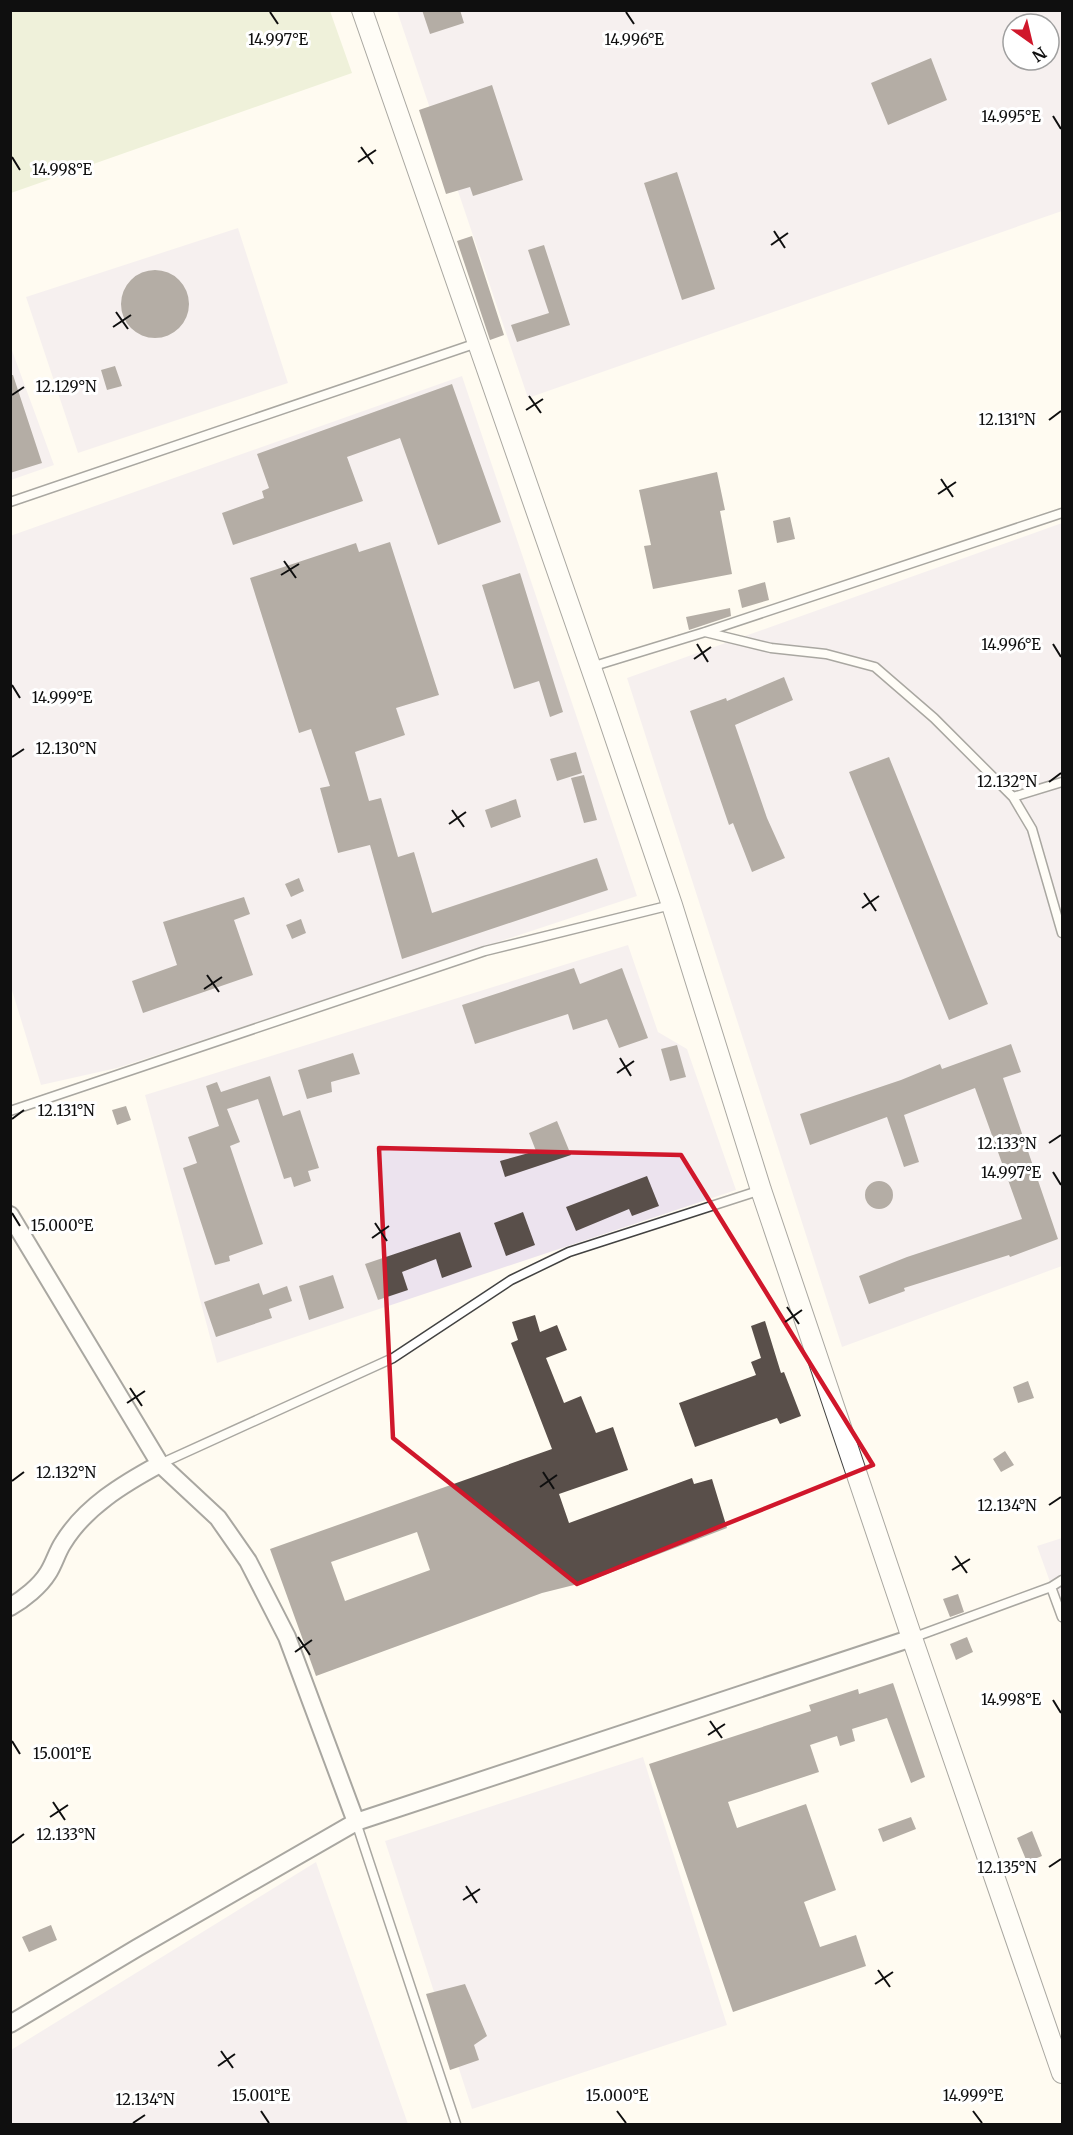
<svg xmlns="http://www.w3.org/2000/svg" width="1073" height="2135" viewBox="0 0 1073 2135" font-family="Merriweather,serif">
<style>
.industrial{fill:#ece3ee;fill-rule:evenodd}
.cemetery{fill:#dbe5be}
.building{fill:#594f4a;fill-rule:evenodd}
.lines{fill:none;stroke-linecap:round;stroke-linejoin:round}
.service-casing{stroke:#424242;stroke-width:11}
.minor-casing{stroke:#424242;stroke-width:20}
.tertiary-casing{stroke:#424242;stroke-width:22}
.service{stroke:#fff;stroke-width:8}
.minor{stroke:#fff;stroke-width:16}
.tertiary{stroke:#fff;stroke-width:20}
.marked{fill:none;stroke:#d0172b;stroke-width:4.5;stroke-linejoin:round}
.ticks{fill:none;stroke:#0f0f0f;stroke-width:2}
.ticks-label{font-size:15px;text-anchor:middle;fill:#0f0f0f;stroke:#fff;stroke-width:6;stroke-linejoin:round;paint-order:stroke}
</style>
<rect width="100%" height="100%" fill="#fffbf1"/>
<path class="industrial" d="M 397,11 L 1062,11 L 1062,211 L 528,398 ZM 1013,24 L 1049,24 L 1049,60 L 1013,60 Z
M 238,228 L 288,383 L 78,453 L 26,297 Z
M 10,345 L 54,465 L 11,480 L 10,480 Z
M 462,376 L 637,896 L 163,1053 L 117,1068 L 41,1085 L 11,987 L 10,536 Z
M 1062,523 L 1062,1266 L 842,1347 L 627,678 Z
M 628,945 L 658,1032 L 687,1049 L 736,1190 L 217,1363 L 145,1095 Z
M 1062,1538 L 1062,1615 L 1037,1546 Z
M 643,1757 L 727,2025 L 472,2109 L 385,1841 Z
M 316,1862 L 408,2124 L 11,2124 L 11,2050 Z"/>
<path class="cemetery" d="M 10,11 L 330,11 L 352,73 L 11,193 Z"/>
<path class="building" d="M 422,10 L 460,10 L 464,23 L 430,34 Z
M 931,58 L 947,100 L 888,125 L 871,83 Z
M 492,85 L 523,180 L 473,196 L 470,187 L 446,194 L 419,110 Z
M 677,172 L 715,289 L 682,300 L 644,183 Z
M 472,236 L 504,335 L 490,340 L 457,241 Z
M 544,245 L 570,325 L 517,342 L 511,325 L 549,313 L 528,250 Z
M121 304a34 34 0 1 1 68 0a34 34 0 1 1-68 0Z
M 115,366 L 122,386 L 107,390 L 101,370 Z
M 10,375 L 13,375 L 42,463 L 10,473 Z
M 452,384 L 501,522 L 438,545 L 400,438 L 347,457 L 363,501 L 233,545 L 222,513 L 264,498 L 262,491 L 269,488 L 257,454 Z
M 717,472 L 725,510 L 720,511 L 732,574 L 653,589 L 644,546 L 651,545 L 639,490 Z
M 790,517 L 795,539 L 777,543 L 773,521 Z
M 390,542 L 439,695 L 396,708 L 405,735 L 355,752 L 369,801 L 381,798 L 398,857 L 414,852 L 432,913 L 597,858 L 608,890 L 402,959 L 370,845 L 338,853 L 320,788 L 330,786 L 311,729 L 299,733 L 250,578 L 356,543 L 359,552 Z
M 520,573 L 563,712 L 550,717 L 539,681 L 514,689 L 482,585 Z
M 765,582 L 769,600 L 742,608 L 738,590 Z
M 730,608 L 731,616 L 689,630 L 686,617 Z
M 784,677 L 793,700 L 735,725 L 767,818 L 785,858 L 752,872 L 733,823 L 729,825 L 690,711 L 726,698 L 727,701 Z
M 576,752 L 582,773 L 557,781 L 550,759 Z
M 889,757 L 988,1004 L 949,1020 L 849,772 Z
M 584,775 L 597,820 L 584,823 L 571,778 Z
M 516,799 L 521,817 L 491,828 L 485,810 Z
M 299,878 L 304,891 L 291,897 L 285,884 Z
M 244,897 L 250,914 L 234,920 L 253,975 L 143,1013 L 132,981 L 177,965 L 163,922 Z
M 301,919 L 306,933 L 292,939 L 286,925 Z
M 574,968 L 580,984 L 622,968 L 648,1038 L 619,1048 L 607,1019 L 573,1030 L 568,1014 L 475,1044 L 462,1005 Z
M 1011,1044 L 1021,1072 L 1003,1078 L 1058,1239 L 1010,1257 L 1009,1255 L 904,1288 L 905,1291 L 869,1304 L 859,1276 L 907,1257 L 1022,1219 L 975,1088 L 904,1115 L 919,1162 L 904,1167 L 887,1117 L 810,1145 L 800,1114 L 901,1080 L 940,1064 L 942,1069 Z
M 677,1045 L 686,1077 L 670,1081 L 661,1049 Z
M 353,1053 L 360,1074 L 331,1082 L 332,1092 L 307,1099 L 298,1070 Z
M 270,1076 L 283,1116 L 300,1110 L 319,1168 L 308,1171 L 311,1181 L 294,1187 L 291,1177 L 284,1179 L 258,1099 L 227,1109 L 240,1142 L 230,1146 L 263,1244 L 229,1256 L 230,1261 L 215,1265 L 183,1168 L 197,1163 L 188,1137 L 219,1126 L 206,1086 L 217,1082 L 221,1092 Z
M 126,1106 L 131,1120 L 117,1125 L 112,1110 Z
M 557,1121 L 571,1155 L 505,1177 L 500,1161 L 536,1151 L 529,1133 Z
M 647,1176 L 659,1206 L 632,1216 L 629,1209 L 576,1231 L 566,1207 Z
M865 1195a14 14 0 1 1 28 0a14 14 0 1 1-28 0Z
M 523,1212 L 535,1245 L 506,1256 L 494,1223 Z
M 460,1232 L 472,1267 L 442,1278 L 436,1259 L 402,1272 L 408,1290 L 378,1300 L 365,1264 Z
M 333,1275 L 344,1308 L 309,1320 L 299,1286 Z
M 259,1283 L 263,1295 L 287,1286 L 292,1301 L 269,1309 L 272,1318 L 216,1337 L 204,1302 Z
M 535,1315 L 540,1332 L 557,1325 L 567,1350 L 546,1358 L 564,1403 L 581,1396 L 596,1433 L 613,1427 L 628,1470 L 559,1494 L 569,1523 L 692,1478 L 694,1484 L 712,1479 L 727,1528 L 586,1582 L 542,1593 L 316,1676 L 270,1549 L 552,1449 L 511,1343 L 518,1340 L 512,1322 ZM 417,1532 L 430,1570 L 345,1601 L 331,1562 Z
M 765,1321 L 781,1373 L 784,1372 L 801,1416 L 780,1424 L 777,1418 L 695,1447 L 679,1403 L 756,1375 L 751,1362 L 761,1358 L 751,1326 Z
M 1028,1381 L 1034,1398 L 1018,1403 L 1013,1387 Z
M 1005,1451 L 1014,1465 L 1001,1472 L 993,1459 Z
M 958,1594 L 964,1612 L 950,1617 L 943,1599 Z
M 967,1637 L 973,1652 L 956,1660 L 950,1644 Z
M 893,1683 L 925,1777 L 911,1783 L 887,1718 L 852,1729 L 855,1741 L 840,1746 L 837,1736 L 810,1745 L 819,1772 L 728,1802 L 737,1828 L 806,1804 L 836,1890 L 804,1902 L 820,1947 L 856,1935 L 866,1966 L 733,2012 L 649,1764 L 811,1711 L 809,1705 L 858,1689 L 859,1694 Z
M 911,1817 L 916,1829 L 883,1842 L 878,1829 Z
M 1032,1831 L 1042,1856 L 1027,1862 L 1017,1838 Z
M 51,1925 L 57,1940 L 29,1952 L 22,1937 Z
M 465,1984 L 487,2036 L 474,2045 L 479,2060 L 450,2070 L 426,1994 Z"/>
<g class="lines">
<defs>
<path id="service" d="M 10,502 L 477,343
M 705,632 L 771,648 L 826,654 L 875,667 L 934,718 L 1013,797 L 1032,829 L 1062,933
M 591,667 L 705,632 L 1062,513
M 1013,797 L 1062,782
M 10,1111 L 485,951 L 671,905
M 160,1464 L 393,1358 L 511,1280 L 569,1252 L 761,1190
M 1051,1587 L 1062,1617
M 912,1638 L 1051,1587 L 1062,1580
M 356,1822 L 456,2124"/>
<path id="minor" d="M 10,1215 L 160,1464 L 218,1518 L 248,1561 L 287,1637 L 356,1822
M 10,1607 C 24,1599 40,1586 48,1573 C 54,1564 57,1552 63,1543 C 85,1507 123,1484 160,1464
M 10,2024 L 137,1948 L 356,1822 L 912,1638"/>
<path id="tertiary" d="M 362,10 L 605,708 L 672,905 L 761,1190 L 912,1638 L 1062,2073"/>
</defs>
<use href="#service" class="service-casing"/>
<use href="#minor" class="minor-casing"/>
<use href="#tertiary" class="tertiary-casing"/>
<use href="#service" class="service"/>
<use href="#minor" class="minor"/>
<use href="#tertiary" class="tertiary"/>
</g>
<path d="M0 0H1073V2135H0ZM 379,1148 L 681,1155 L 873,1465 L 577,1584 L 393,1438 Z" fill="#fffbf1" fill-opacity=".55" fill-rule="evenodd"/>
<path class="marked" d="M 379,1148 L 681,1155 L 873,1465 L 577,1584 L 393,1438 Z"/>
<path class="ticks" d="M 270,12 L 278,24M 626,12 L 634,24M 1053,116 L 1061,129M 361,147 L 373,164M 12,157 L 20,170M 358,162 L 376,150M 774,231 L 785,248M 771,245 L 788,233M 116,312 L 128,329M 113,327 L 131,315M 12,395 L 24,387M 529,396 L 541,413M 526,410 L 543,399M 1049,420 L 1061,411M 941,479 L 953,497M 938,494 L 956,482M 284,561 L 296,578M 281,575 L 299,564M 697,644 L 708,662M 1053,644 L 1061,657M 694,659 L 711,647M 12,685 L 20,698M 12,757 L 24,749M 1049,782 L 1061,773M 452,810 L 464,827M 449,824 L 466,812M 864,893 L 876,911M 862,908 L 879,896M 207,975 L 219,992M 204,989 L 222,977M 620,1058 L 631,1076M 617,1073 L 634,1061M 12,1119 L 24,1110M 1049,1143 L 1061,1135M 1053,1172 L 1061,1185M 12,1213 L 20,1226M 375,1223 L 387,1241M 372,1238 L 389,1226M 787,1307 L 799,1324M 785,1322 L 802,1310M 130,1388 L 142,1406M 127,1403 L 145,1391M 543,1472 L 554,1489M 12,1481 L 24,1472M 540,1487 L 557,1475M 1049,1505 L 1061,1497M 955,1556 L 967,1573M 952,1570 L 970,1559M 298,1637 L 310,1655M 295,1652 L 312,1640M 1053,1700 L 1061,1713M 710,1721 L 722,1738M 708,1735 L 725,1724M 12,1741 L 20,1754M 53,1802 L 65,1820M 50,1817 L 68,1805M 12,1843 L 24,1834M 1049,1867 L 1061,1859M 466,1886 L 477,1903M 463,1900 L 480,1889M 878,1970 L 890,1987M 875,1984 L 893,1972M 221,2051 L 233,2068M 218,2066 L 235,2054M 261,2111 L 269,2123M 617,2111 L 626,2123M 973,2111 L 982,2123M 133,2123 L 145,2115"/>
<g class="ticks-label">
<text x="278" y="45">14.997°E</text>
<text x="634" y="45">14.996°E</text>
<text x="1011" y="122">14.995°E</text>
<text x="62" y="175">14.998°E</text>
<text x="66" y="392">12.129°N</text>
<text x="1007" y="425">12.131°N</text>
<text x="1011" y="650">14.996°E</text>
<text x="62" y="703">14.999°E</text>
<text x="66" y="754">12.130°N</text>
<text x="1007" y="787">12.132°N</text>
<text x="66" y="1116">12.131°N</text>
<text x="1007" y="1149">12.133°N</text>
<text x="1011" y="1178">14.997°E</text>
<text x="62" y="1231">15.000°E</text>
<text x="66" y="1478">12.132°N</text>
<text x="1007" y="1511">12.134°N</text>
<text x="1011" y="1705">14.998°E</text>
<text x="62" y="1759">15.001°E</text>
<text x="66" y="1840">12.133°N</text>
<text x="1007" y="1873">12.135°N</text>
<text x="261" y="2101">15.001°E</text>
<text x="617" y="2101">15.000°E</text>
<text x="973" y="2101">14.999°E</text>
<text x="145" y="2105">12.134°N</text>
</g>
<rect width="1073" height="2135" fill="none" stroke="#0f0f0f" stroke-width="24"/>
<g transform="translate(1031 42) rotate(146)"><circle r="28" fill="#ffffff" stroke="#9f9f9f" stroke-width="1.5"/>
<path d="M0-4.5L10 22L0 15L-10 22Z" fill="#d0172b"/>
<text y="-9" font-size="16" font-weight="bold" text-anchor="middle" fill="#0f0f0f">N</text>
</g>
</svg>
